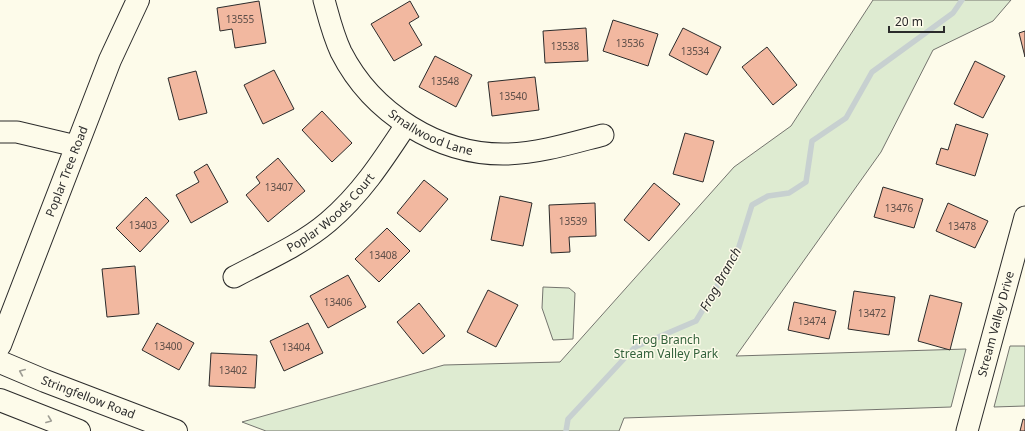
<svg xmlns="http://www.w3.org/2000/svg" width="1025" height="431" viewBox="0 0 1025 431" font-family="'Noto Sans',sans-serif">
<style>
.green{fill:#deebd1;stroke:#74746e}
.lines{fill:none;stroke-linecap:round;stroke-linejoin:round}
.stream{stroke:#c7d0d0;stroke-width:5.5}
.building{fill:#f2b8a0;stroke:#2b2b2b}
.minor-casing{stroke:#2b2b2b;stroke-width:23}
.major-casing{stroke:#2b2b2b;stroke-width:24}
.minor{stroke:#fdfbea;stroke-width:21}
.major{stroke:#fdfbea;stroke-width:22}
.oneway{stroke:#9e9d94}
.labels{text-anchor:middle;stroke-width:3;stroke-linejoin:round;paint-order:stroke}
.number-label{font-size:10px;fill:#5d4e48}
.street-label{font-size:12px;fill:#2b2b2b;stroke:#fdfbea}
.park-label{font-size:12px;fill:#34623c;stroke:#fdfbea}
.water-label{font-size:13px;font-style:italic;fill:#2b2b2b;stroke:#fdfbea}
</style>
<rect width="100%" height="100%" fill="#fdfbea"/>
<path class="green" d="M 873,0 L 1011,0 L 993,21 L 933,50 L 881,152 L 736,356 L 966,349 L 951,407 L 624,418 L 619,431 L 266,431 L 242,422 L 444,365 L 560,362 L 734,167 L 791,126 Z
M 543,287 L 569,288 L 575,293 L 573,339 L 553,340 L 542,308 Z
M 1010,346 L 1025,346 L 1025,406 L 994,407 Z"/>
<g class="lines">
<path class="stream" d="M 566,431 L 568,419 L 635,347 L 696,321 L 737,253 L 752,205 L 768,196 L 789,193 L 806,182 L 812,141 L 846,118 L 872,72 L 953,13 L 962,0"/>
</g>
<path class="building" d="M 259,1 L 266,43 L 235,48 L 232,29 L 220,31 L 217,8 Z
M 410,1 L 419,17 L 409,23 L 422,45 L 394,61 L 371,24 Z
M 613,20 L 658,34 L 648,66 L 603,51 Z
M 586,28 L 588,61 L 545,63 L 543,31 Z
M 683,28 L 721,47 L 707,75 L 669,55 Z
M 1025,31 L 1025,57 L 1019,33 Z
M 767,47 L 797,85 L 773,105 L 742,67 Z
M 435,56 L 472,75 L 456,107 L 419,87 Z
M 975,61 L 1005,76 L 983,118 L 954,104 Z
M 274,70 L 294,109 L 263,124 L 244,85 Z
M 196,71 L 207,113 L 179,120 L 168,78 Z
M 535,77 L 539,110 L 492,116 L 488,82 Z
M 322,111 L 352,143 L 332,162 L 302,130 Z
M 956,124 L 988,134 L 975,176 L 936,164 L 941,148 L 948,150 Z
M 685,133 L 714,141 L 703,182 L 673,174 Z
M 278,158 L 305,191 L 268,222 L 246,195 L 260,183 L 256,177 Z
M 207,164 L 228,202 L 191,223 L 176,195 L 199,182 L 194,172 Z
M 424,180 L 448,199 L 420,232 L 397,213 Z
M 654,183 L 680,204 L 649,241 L 624,220 Z
M 883,187 L 923,199 L 914,228 L 874,217 Z
M 500,196 L 532,203 L 523,246 L 491,240 Z
M 146,197 L 169,221 L 140,252 L 116,228 Z
M 595,203 L 596,236 L 569,237 L 570,252 L 551,253 L 549,205 Z
M 948,203 L 988,221 L 975,248 L 936,231 Z
M 387,228 L 410,251 L 379,282 L 355,259 Z
M 135,266 L 139,314 L 107,317 L 102,269 Z
M 348,275 L 366,307 L 328,328 L 310,296 Z
M 488,290 L 518,305 L 496,347 L 467,332 Z
M 854,291 L 895,297 L 889,335 L 848,329 Z
M 930,295 L 962,303 L 950,350 L 918,341 Z
M 794,302 L 836,311 L 829,339 L 788,330 Z
M 419,303 L 445,336 L 423,354 L 397,322 Z
M 157,323 L 194,343 L 179,370 L 142,350 Z
M 308,323 L 323,353 L 284,371 L 270,341 Z
M 211,353 L 257,355 L 255,388 L 209,386 Z
M 1023,419 L 1025,420 L 1025,431 L 1020,431 Z"/>
<g class="lines">
<defs>
<g id="minor">
<path id="s1" d="M 324,0 C 329,18 333,35 341,52 C 372,113 439,156 508,154 C 540,153 572,143 603,135"/>
<path d="M 0,132 L 17,132 L 76,146"/>
<path id="s2" d="M 234,277 C 266,260 301,245 328,222 C 361,194 383,160 406,125"/>
<path id="s3" d="M 967,431 L 1025,217"/>
</g>
<g id="major">
<path id="s4" d="M 0,345 L 110,60 L 138,0"/>
<path id="s5" d="M 0,362 L 45,381 L 176,431"/>
<path d="M 0,400 L 79,431"/>
</g>
</defs>
<use href="#minor" class="minor-casing"/>
<use href="#major" class="major-casing"/>
<use href="#minor" class="minor"/>
<use href="#major" class="major"/>
</g>
<defs><path id="oneway-chevron" d="M-2-3.5L2.5 0L-2 3.5" fill="none" stroke-width="1.6" stroke-linecap="round" stroke-linejoin="round"/></defs>
<g class="oneway">
<use href="#oneway-chevron" transform="translate(22 372) rotate(-157)"/>
<use href="#oneway-chevron" transform="translate(49 420) rotate(21)"/>
</g>
<g class="labels">
<g class="number-label">
<text x="240" y="23">13555</text>
<text x="630" y="47">13536</text>
<text x="565" y="50">13538</text>
<text x="695" y="55">13534</text>
<text x="445" y="85">13548</text>
<text x="513" y="100">13540</text>
<text x="279" y="191">13407</text>
<text x="899" y="212">13476</text>
<text x="573" y="225">13539</text>
<text x="143" y="229">13403</text>
<text x="962" y="230">13478</text>
<text x="383" y="259">13408</text>
<text x="338" y="306">13406</text>
<text x="872" y="317">13472</text>
<text x="812" y="325">13474</text>
<text x="168" y="350">13400</text>
<text x="296" y="351">13404</text>
<text x="233" y="374">13402</text>
</g>
<g class="street-label">
<text dy="4" stroke="none"><textPath href="#s1" startOffset="179">Smallwood Lane</textPath></text>
<text dy="4" stroke="none"><textPath href="#s4" startOffset="186">Poplar Tree Road</textPath></text>
<text dy="4" stroke="none"><textPath href="#s2" startOffset="117">Poplar Woods Court</textPath></text>
<text dy="4" stroke="none"><textPath href="#s3" startOffset="111">Stream Valley Drive</textPath></text>
<text dy="4" stroke="none"><textPath href="#s5" startOffset="95">Stringfellow Road</textPath></text>
</g>
<g class="park-label">
<text x="666" y="344">Frog Branch<tspan x="666" dy="14">Stream Valley Park</tspan></text>
</g>
<g class="water-label">
<text transform="translate(720 279) rotate(-61)" y="5">Frog Branch</text>
</g>
</g>
<path d="M889 26v6h55v-6" fill="none" stroke="#2b2b2b" stroke-width="2"/>
<text x="895" y="26" font-size="12" fill="#2b2b2b" stroke="#fdfbea" stroke-width="3" paint-order="stroke">20 m</text>
</svg>
